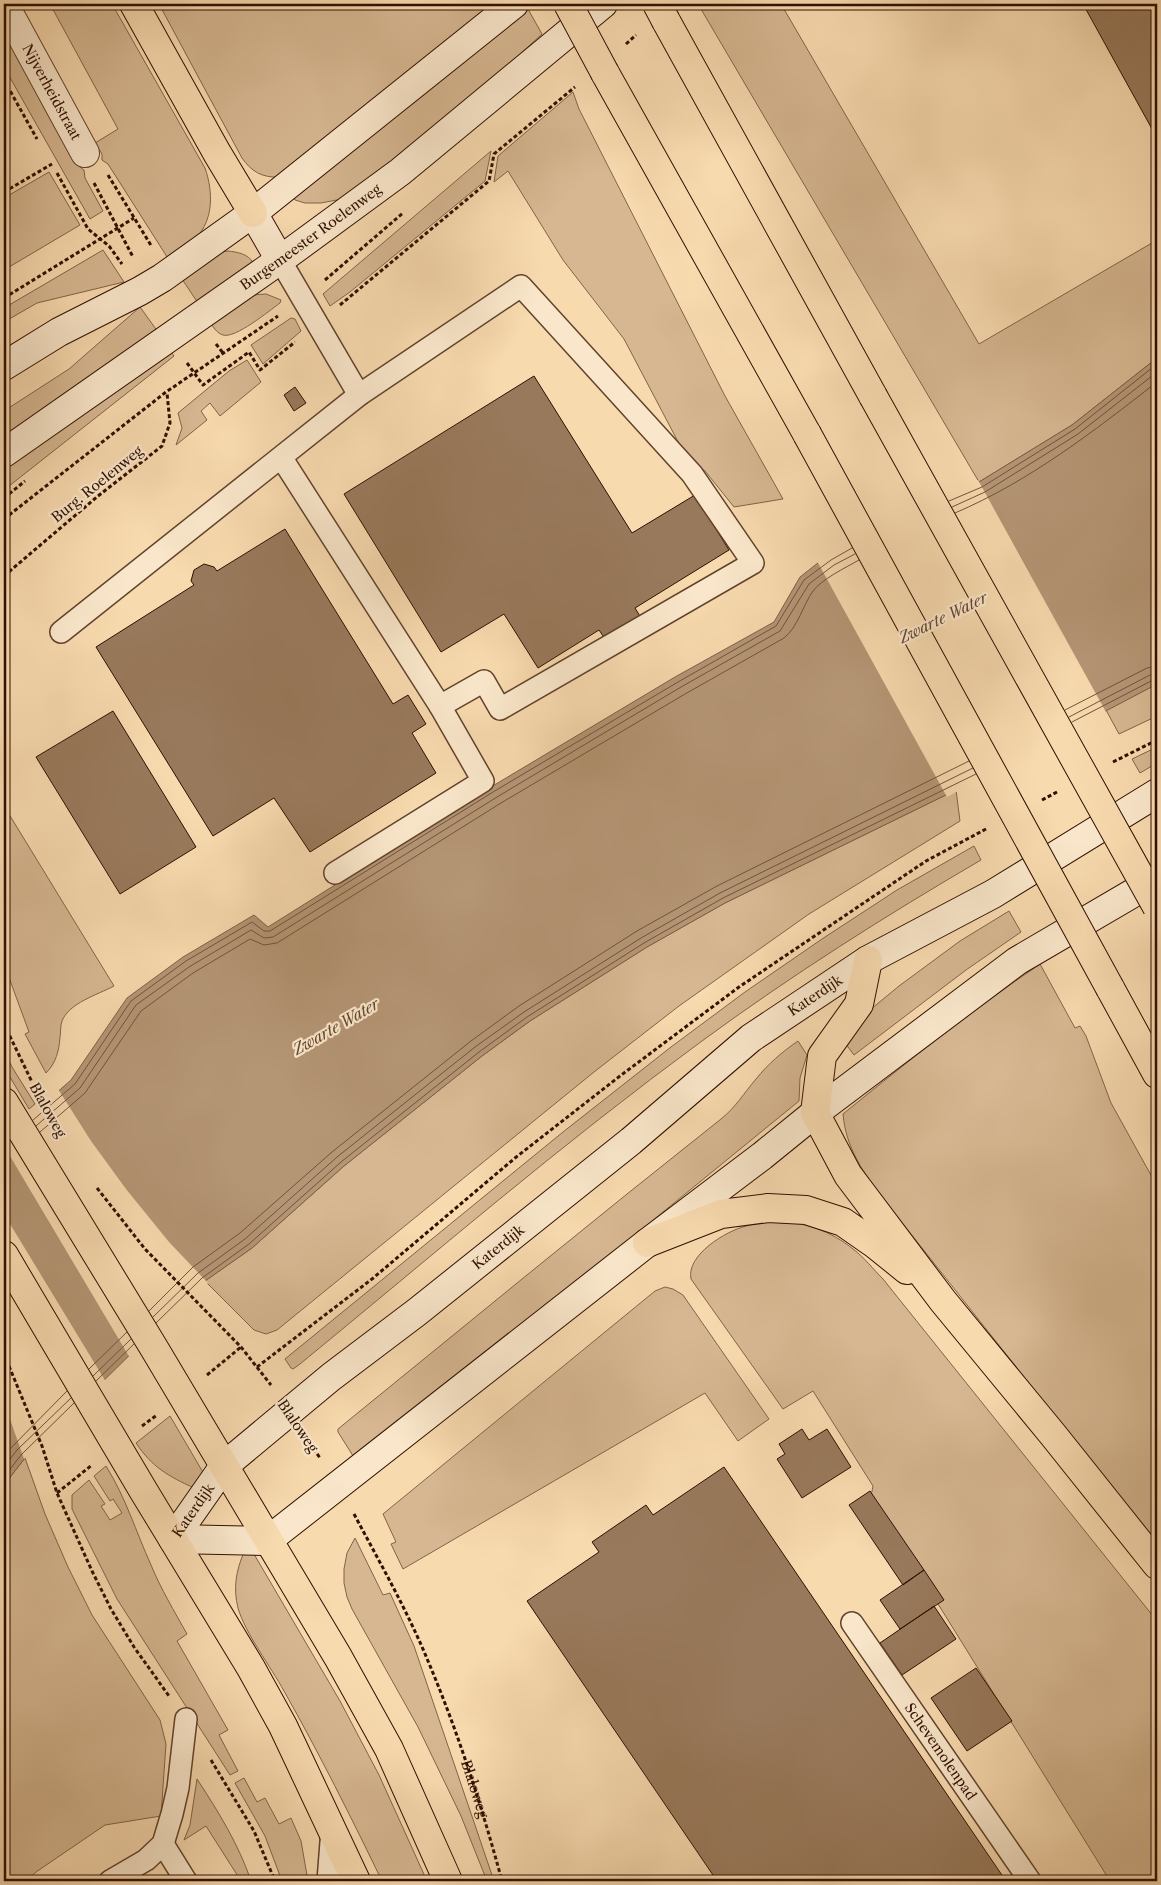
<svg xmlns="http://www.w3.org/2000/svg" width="1161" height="1885" viewBox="0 0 1161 1885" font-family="'Libre Caslon Text',serif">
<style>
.green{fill:#d6b791;stroke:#826348}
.water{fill:#b49574;stroke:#7f5f46}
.pier{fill:#f8daaf}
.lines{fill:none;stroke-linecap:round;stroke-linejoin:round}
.shore{stroke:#72523a;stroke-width:1}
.building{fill:#98795b;stroke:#2f0f00}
.lane-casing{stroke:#61422c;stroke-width:24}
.street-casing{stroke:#61422c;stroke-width:30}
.secondary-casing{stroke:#2f0f00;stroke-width:30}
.primary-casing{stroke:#2f0f00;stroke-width:30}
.highway-casing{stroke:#2f0f00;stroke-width:30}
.path{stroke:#2f0f00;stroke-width:3;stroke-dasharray:4 2.5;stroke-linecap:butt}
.lane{stroke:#fae7cb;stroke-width:21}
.street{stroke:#fae7cb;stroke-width:28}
.secondary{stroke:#fae7cb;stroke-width:28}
.primary{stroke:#f8daaf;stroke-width:28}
.highway{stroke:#f8daaf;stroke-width:28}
.highway-bridge-casing{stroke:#2f0f00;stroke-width:30;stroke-linecap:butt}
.highway-bridge{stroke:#f8daaf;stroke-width:28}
.labels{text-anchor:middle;stroke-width:4.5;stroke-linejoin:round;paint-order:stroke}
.street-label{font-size:14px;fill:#2f0f00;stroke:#fae7cb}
.water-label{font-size:15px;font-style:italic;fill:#64452e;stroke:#fae7cb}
</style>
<rect width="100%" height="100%" fill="#f8daaf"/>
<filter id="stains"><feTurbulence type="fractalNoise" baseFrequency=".004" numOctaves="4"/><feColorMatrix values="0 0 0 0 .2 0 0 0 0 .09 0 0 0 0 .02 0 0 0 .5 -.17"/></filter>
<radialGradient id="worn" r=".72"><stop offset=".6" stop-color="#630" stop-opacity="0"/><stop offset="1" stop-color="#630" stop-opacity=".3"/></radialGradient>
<path class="green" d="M 50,4 L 112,4 L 205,168 C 213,191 214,219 196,238 C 188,246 178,253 169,260 L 108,164 L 102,160 L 102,154 L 95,143 L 118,129 Z
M 159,4 L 501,4 L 279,177 C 262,178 251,171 242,158 Z
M 698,4 L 781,4 L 979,344 L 1157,240 L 1157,358 L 1072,425 L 979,482 Z
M 528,9 L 542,34 L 417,149 L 342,199 L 321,203 L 305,203 L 295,200 L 293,197 L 425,94 Z
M 4,33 L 77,165 L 84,170 L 85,178 L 103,211 L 90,219 L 4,67 Z
M 573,92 L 579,109 L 725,396 L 783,499 L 734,507 L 705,471 L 685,455 L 624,339 L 563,260 L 508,171 L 494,182 L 498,156 Z
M 491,151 L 485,181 L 350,292 L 330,306 L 323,294 Z
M 49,172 L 80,225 L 4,270 L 4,198 Z
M 103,250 L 124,282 L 37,303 L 4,322 L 4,308 Z
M 228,251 C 237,252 249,254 253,263 L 198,303 L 182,279 L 215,253 Z
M 266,294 L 281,300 L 280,303 C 269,311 235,339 223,335 C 216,333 213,326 209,321 L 252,295 Z
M 140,307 L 158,332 L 4,438 L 4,411 L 69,369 Z
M 291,318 L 295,319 L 301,331 L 263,364 L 251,345 Z
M 168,348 L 174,356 L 4,490 L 4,464 Z
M 247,360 L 261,382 L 220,416 L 210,403 L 201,411 L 207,420 L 176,445 L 182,428 L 178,413 L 229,371 Z
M 1157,684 L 1157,716 L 1119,734 L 1106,710 Z
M 1157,747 L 1157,763 L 1140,773 L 1132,759 Z
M 956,790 L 960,821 L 809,914 L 679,1006 L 594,1072 L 277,1330 L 266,1334 L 254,1330 L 205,1281 L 252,1248 L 344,1166 L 482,1056 L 530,1021 L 647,947 L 725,903 Z
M 4,806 L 114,986 C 97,995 69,1003 62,1021 C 60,1026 61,1032 60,1037 C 59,1051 56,1063 46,1073 L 25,1034 L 29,1032 L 4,964 Z
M 974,846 L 981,860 C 885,916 792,975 702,1041 C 564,1142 433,1255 300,1364 L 293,1369 L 291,1368 L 285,1359 L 563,1132 L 671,1047 L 745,992 L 822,939 L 897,890 Z
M 1009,911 L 1021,932 L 966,970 L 854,1055 L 845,1043 L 865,1014 L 899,986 L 960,941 Z
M 1040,964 L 1075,1028 L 1080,1026 L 1086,1036 L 1111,1103 L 1157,1186 L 1157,1545 L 884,1200 C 864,1173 846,1149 843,1114 C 907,1062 971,1011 1040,964 Z
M 798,1041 L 807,1055 L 800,1078 L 799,1101 L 358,1461 L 355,1459 L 338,1432 L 338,1429 C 466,1325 592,1221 721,1119 C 736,1107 744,1093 756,1079 C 768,1064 782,1052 798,1041 Z
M 4,1050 L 12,1067 L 35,1104 L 29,1109 L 4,1067 Z
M 777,1221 C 804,1222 831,1231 853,1249 C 864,1257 873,1269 883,1279 L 1157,1621 L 1157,1881 L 1110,1881 L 871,1496 L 873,1486 L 813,1391 L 783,1409 L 691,1279 C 686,1255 726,1231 746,1226 C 756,1223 766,1222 777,1221 Z
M 665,1287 L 673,1289 L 683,1295 L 769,1419 L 738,1441 L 705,1393 L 403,1569 L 391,1544 L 396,1542 L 383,1514 L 655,1291 Z
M 170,1416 L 204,1474 L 194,1488 C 168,1476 152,1467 136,1443 Z
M 25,1458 L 45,1514 L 68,1567 L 92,1615 L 160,1720 L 166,1744 L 161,1816 L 105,1825 L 36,1872 L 26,1881 L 4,1881 L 4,1485 Z
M 106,1466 C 126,1498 136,1532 151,1565 C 161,1589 174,1611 187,1634 L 177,1641 L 228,1730 L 219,1735 L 238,1771 L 230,1775 L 117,1599 L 72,1509 L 72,1495 L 89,1480 L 105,1504 L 101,1506 L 110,1520 L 122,1513 L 113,1499 L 110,1501 L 94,1476 Z
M 355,1538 L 383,1595 L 390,1593 L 414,1646 L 494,1881 L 487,1881 L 461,1816 L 418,1727 L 352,1609 L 347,1597 L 344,1583 L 344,1569 L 347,1553 Z
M 251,1549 L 340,1701 L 379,1775 L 427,1881 L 382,1881 C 351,1817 319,1753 284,1691 C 271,1667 245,1633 238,1608 C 233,1588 236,1571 244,1552 Z
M 244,1778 L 257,1802 L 265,1798 L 279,1824 L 291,1818 L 301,1841 L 308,1881 L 282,1881 L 265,1836 L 235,1783 Z
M 197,1779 C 218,1811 239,1845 251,1881 L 241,1881 L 206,1826 L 184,1840 L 190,1825 Z"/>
<path class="water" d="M 1157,358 L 1157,684 L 956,790 L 725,903 L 647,947 L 530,1021 L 482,1056 L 344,1166 L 252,1248 L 205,1281 L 25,1458 L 4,1485 L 4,1139 L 71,1080 L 127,998 L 183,957 L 254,915 L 268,927 L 491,787 L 675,677 L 774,622 L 800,577 L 828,555 L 979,482 L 1072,425 Z"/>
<path class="pier" d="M 978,480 L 1106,712 L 947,797 L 817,561 L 827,553 L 905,512 Z
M 58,1089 L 91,1141 L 126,1189 L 169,1242 L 208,1283 L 130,1358 L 4,1146 L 4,1136 Z
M 4,1214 L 106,1382 L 39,1448 L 24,1459 L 4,1402 Z"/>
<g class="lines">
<path class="shore" d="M 949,501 L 982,487 L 1075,429 L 1157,364
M 952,507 L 985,492 L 1078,434 L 1157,372
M 955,513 C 1030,481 1094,431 1157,382
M 1065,710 L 1147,668 L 1157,666
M 1069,717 L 1150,675 L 1157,673
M 1072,722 L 1153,680 L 1157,680
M 33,1120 L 75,1084 L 131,1001 L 186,961 L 252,922 L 264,931 L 270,931 L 493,792 L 678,682 L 776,626 L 804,580 L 831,560 L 852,548
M 36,1126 L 80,1088 L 136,1005 L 189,967 L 251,930 L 264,938 L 273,937 L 497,797 L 681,687 L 780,631 L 809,584 L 834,565 L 855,554
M 40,1132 L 85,1093 L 141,1011 L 193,973 L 250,939 L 264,945 L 277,943 L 501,803 L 685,694 L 784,638 C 798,627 803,605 813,591 C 822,579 845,568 859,560
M 149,1311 L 193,1267 L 240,1233 L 332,1152 L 471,1041 L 519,1006 L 637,931 L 717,886 L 969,761
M 153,1317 L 198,1273 L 245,1239 L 337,1157 L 475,1047 L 524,1012 L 641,938 L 720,893 L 973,768
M 156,1323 L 202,1278 L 249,1244 L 341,1162 L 479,1052 L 527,1017 L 644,943 L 723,898 L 976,774
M 89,1369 L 127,1332
M 93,1376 L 131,1339
M 96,1381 L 134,1344
M 4,1455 L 67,1391
M 4,1467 L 17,1450 L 71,1398
M 4,1477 L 21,1455 L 74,1403"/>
</g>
<path class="building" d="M 1083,4 L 1157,4 L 1157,138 Z
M 534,376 L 632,533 L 695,495 L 729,550 L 635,608 L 643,621 L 608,643 L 599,630 L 538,668 L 504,614 L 441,652 L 344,494 Z
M 295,387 L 306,403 L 294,411 L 284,395 Z
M 285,529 L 393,704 L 408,695 L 426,724 L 412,733 L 436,773 L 310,852 L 274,798 L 213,836 L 96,647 L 194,585 L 191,581 L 194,570 L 204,564 L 214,567 L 217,571 Z
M 113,711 L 196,847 L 120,894 L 36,757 Z
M 802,1429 L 809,1440 L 827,1429 L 851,1467 L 802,1498 L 777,1459 L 785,1454 L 779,1444 Z
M 724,1467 L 1006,1881 L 717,1881 L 527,1601 L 599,1552 L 592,1542 L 646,1505 L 653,1515 Z
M 870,1491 L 924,1570 L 903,1585 L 849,1505 Z
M 924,1570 L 944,1600 L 900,1629 L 880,1600 Z
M 934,1606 L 956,1639 L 902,1675 L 880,1643 Z
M 976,1668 L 1012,1721 L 967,1751 L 931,1698 Z"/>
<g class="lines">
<defs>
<g id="lane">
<path d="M 280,260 L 359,395"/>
<path d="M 61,632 L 359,395 L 521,286 L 692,474 L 753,563 L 500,709 L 484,681 L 440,706 L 281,457"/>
<path d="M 335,873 L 483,781 L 440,706"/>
<path id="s2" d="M 852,1623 L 1030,1881"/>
<path d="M 163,1844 L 186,1881"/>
<path d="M 110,1881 L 146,1860 L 163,1844 L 172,1814 L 178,1788 L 186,1719"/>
<path d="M 328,1881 L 332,1829"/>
</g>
<g id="street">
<path id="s3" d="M 4,4 L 85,153"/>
</g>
<g id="secondary">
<path d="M 253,213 L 280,260"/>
<path d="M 4,366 L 59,332 L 140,291 L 162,278 L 253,213 L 514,4"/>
<path id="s4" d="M 4,453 L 280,260 L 400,172 L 603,4"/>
<path id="s5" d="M 173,1539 L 224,1466 L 331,1377 L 417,1312 L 631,1141 L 751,1038 L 868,960 L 993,894 L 1157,793"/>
<path d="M 173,1539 L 267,1541 L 647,1243 L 762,1156 L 815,1113 L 1017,961 L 1157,879"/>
</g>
<path id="primary" d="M 4,1102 L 154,1348 L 338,1657 L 389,1749 L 448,1881
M 4,1255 L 143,1490 L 251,1668 L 283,1726 L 356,1881"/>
<path id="highway" d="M 134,4 L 217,153 L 253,213
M 666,21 L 873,396
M 605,73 L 807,434
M 868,960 L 859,1004 L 822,1056 L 815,1113 L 848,1175 L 943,1301 L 1054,1436 L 1157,1565
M 1110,988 L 1157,1074
M 647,1243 L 721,1214 L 768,1208 L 806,1210 L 843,1222 L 876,1245 L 907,1270"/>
</defs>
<use href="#lane" class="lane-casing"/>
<use href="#street" class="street-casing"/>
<use href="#secondary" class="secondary-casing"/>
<use href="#primary" class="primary-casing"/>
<use href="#highway" class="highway-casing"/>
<g class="path">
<path d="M 626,44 L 636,35"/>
<path d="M 4,80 L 37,139"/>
<path d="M 57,173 L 88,229 L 109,246 L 122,264"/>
<path d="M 108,175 L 152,247"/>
<path d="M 94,183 L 133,257"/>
<path d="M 4,192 L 52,164"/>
<path d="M 325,280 L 403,213"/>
<path d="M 4,298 L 134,218"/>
<path d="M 340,305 L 489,181 L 494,154 L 575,87"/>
<path d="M 216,344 L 223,353"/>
<path d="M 187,363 L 203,385 L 249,352 L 260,370 L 295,342"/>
<path d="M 4,498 L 25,481"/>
<path d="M 4,519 L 166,392 L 278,316"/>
<path d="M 4,576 L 98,496 L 162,446 L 170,423 L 167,393"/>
<path d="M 1113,762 L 1157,740"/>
<path d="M 1042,800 L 1057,792"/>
<path d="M 4,1024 L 32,1082"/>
<path d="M 97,1188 L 145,1249 L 241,1347 L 271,1385"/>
<path d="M 4,1354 L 42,1446 L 57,1493 L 92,1571 L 111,1609 L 134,1647 L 169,1696"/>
<path d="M 257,1367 L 372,1279 L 515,1158 L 620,1076 L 739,987 L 926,861 L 986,829"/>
<path d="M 207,1375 L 241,1347"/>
<path d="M 142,1426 L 157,1415"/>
<path d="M 306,1438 L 320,1458"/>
<path d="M 57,1493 L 92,1465"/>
<path id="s1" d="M 354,1514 C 380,1563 407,1610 428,1661 C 458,1732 482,1807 502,1881"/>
<path d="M 211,1760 L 254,1831 L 275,1881"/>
</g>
<use href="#lane" class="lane"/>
<use href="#street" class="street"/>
<use href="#secondary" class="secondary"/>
<use href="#primary" class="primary"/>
<use href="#highway" class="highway"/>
<defs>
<path id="highway-bridge" d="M 568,4 L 605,73
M 657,4 L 666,21
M 873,396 L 1157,907
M 807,434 L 1110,988"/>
</defs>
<use href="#highway-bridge" class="highway-bridge-casing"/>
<use href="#highway-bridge" class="highway-bridge"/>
</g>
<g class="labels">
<g class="street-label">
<text dy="5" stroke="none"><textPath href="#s3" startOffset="100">Nijverheidstraat</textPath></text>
<text dy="5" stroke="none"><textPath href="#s4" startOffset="375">Burgemeester Roelenweg</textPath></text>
<text transform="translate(97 484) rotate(-39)" y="5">Burg. Roelenweg</text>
<text dy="5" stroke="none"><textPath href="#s5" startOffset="845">Katerdijk</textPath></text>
<text transform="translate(48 1110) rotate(61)" y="5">Blaloweg</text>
<text dy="5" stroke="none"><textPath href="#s5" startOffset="440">Katerdijk</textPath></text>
<text transform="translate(298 1426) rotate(56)" y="5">Blaloweg</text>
<text dy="5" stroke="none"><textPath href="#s5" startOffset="35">Katerdijk</textPath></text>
<text dy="5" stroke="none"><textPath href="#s2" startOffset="156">Schevemolenpad</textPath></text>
<text dy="5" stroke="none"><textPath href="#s1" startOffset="301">Blaloweg</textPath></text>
</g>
<g class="water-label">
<text transform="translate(943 618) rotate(-26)" y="5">Zwarte Water</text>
<text transform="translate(336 1027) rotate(-30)" y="5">Zwarte Water</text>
</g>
</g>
<rect width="1161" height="1885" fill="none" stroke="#f8daaf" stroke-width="20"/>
<rect x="5" y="5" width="1151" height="1875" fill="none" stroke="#2f0f00" stroke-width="2.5"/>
<rect x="10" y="10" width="1141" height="1865" fill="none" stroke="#2f0f00"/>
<rect width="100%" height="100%" filter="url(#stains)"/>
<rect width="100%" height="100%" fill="url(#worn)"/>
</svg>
